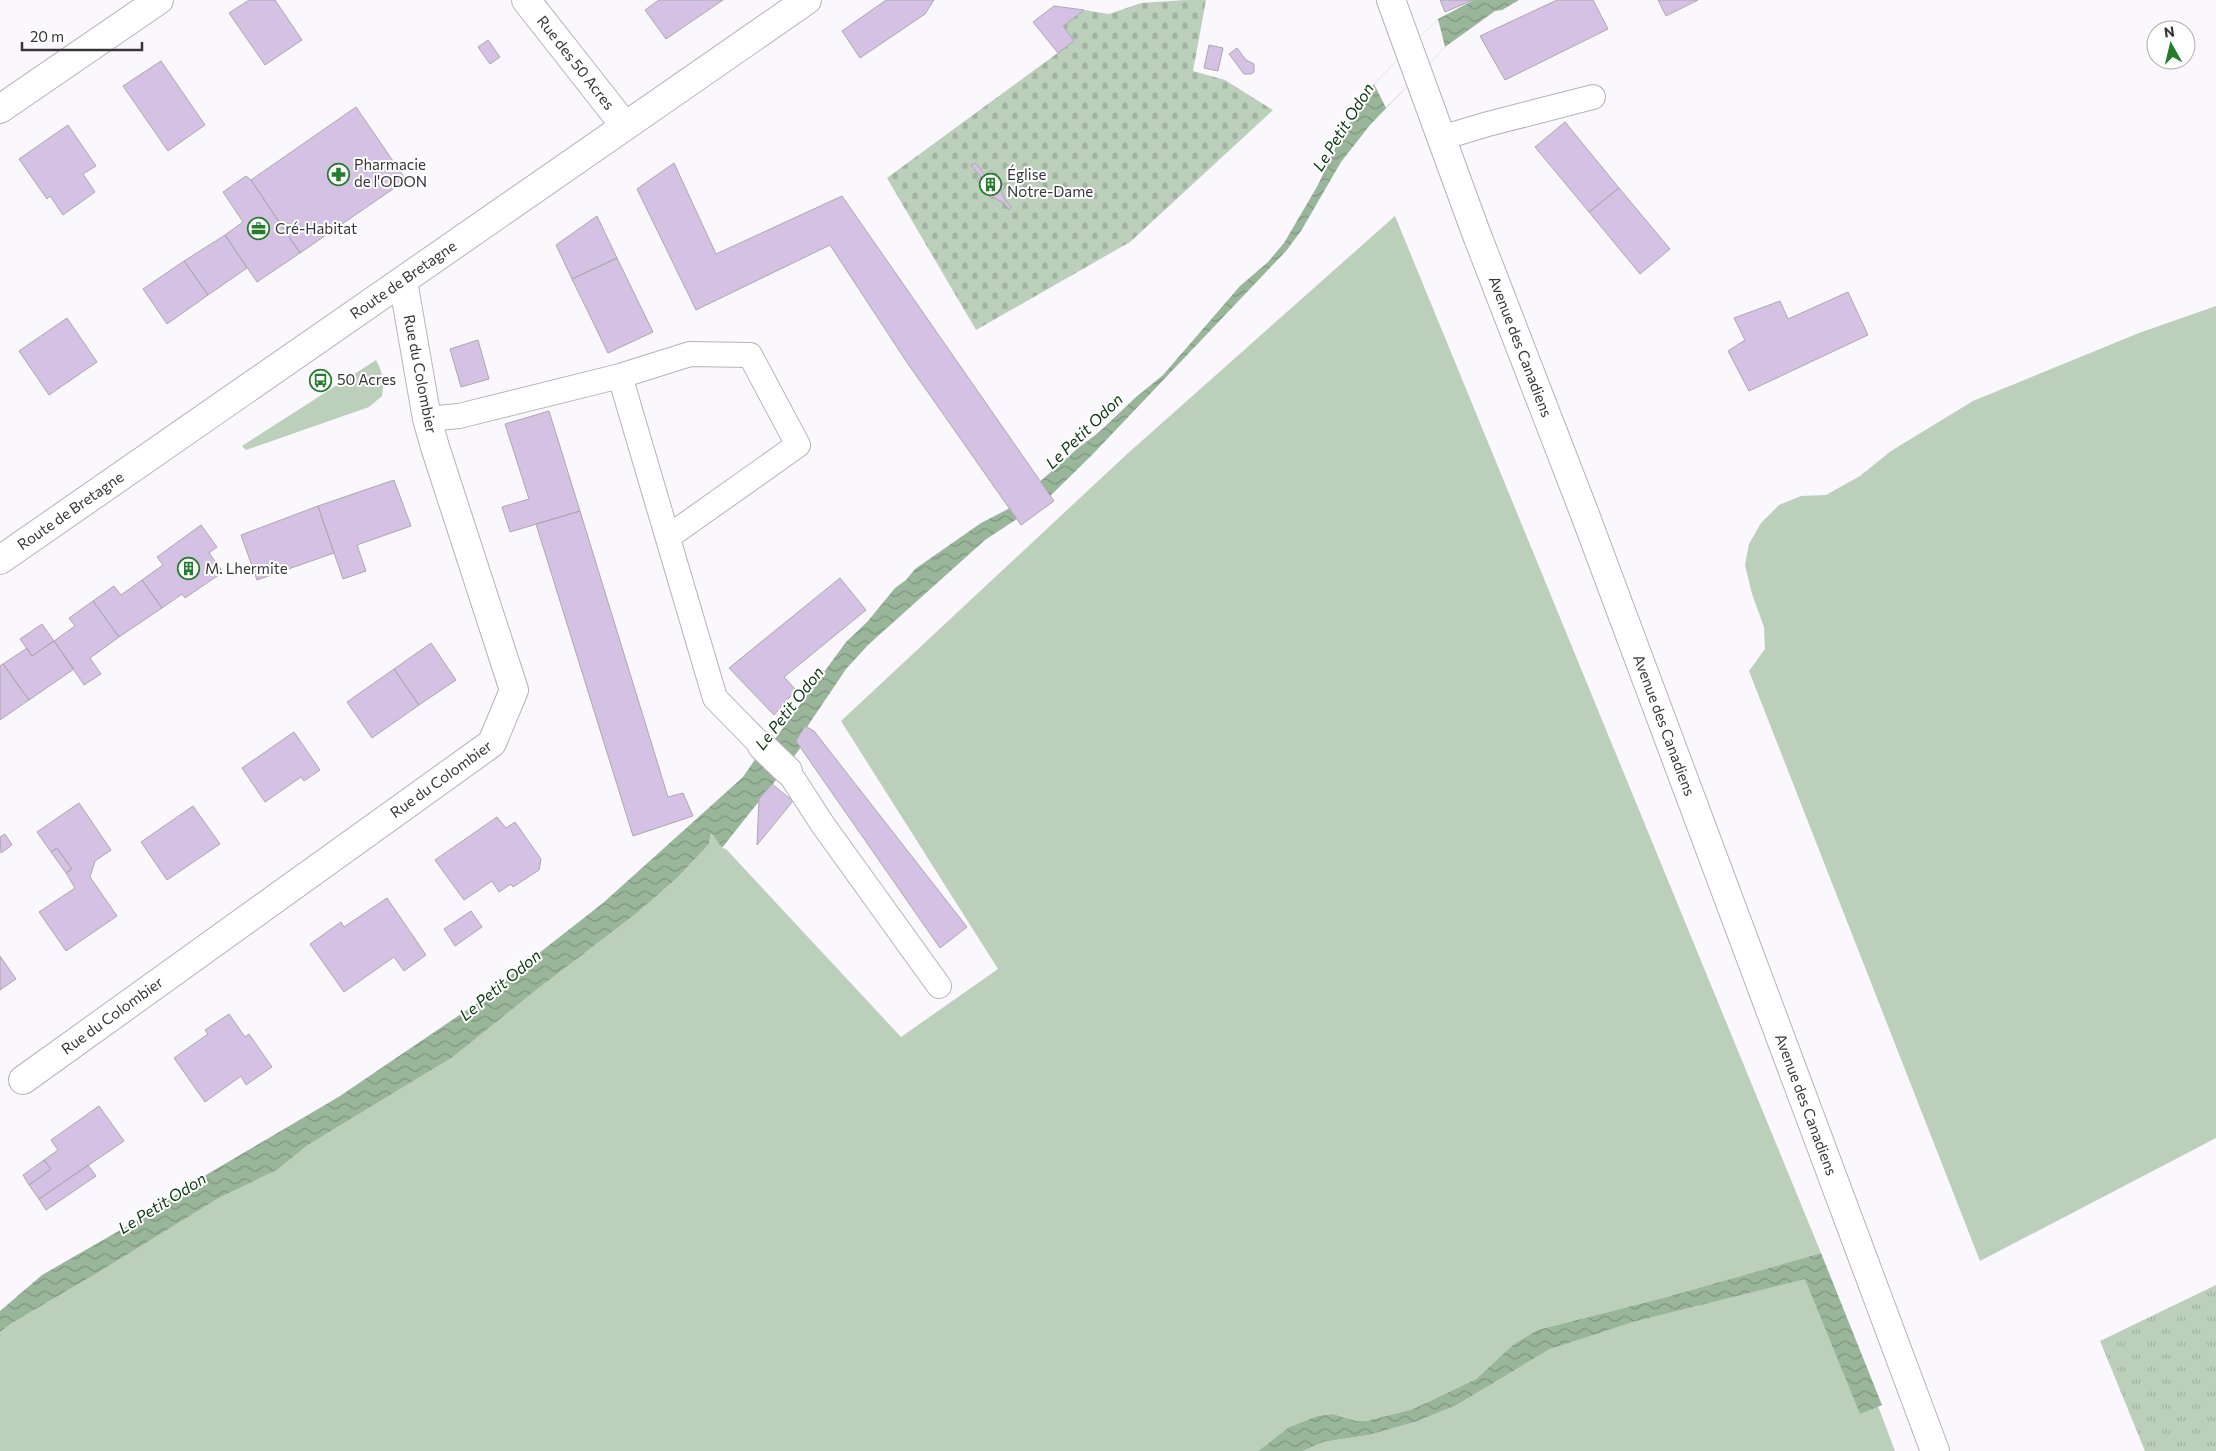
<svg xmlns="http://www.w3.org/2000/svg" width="2216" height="1451" viewBox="0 0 2216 1451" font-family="Commissioner,sans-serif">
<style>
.green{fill:#bbcfba}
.cemetery{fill:url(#cemetery-stones)}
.park{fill:url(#park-tufts)}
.water{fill:url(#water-waves)}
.pier{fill:#faf7fd}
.building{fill:#d4c1e3;stroke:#aca8ae}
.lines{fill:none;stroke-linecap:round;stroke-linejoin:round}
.service-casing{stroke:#b5b2b8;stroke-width:26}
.minor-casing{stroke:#b5b2b8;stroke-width:30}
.secondary-casing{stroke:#b5b2b8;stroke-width:30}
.service{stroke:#fff;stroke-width:24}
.minor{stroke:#fff;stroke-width:28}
.secondary{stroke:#fff;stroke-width:28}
.labels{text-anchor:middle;stroke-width:4;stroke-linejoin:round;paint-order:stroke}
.street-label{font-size:15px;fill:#373538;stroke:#fff}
.poi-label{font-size:15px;fill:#373538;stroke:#fff;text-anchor:start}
.water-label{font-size:16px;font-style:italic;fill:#09360e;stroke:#fff}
</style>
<defs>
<pattern id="cemetery-stones" width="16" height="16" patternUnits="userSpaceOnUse" patternTransform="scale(1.25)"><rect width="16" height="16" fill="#bbcfba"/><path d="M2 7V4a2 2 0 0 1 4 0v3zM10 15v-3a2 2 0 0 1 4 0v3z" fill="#a1b2a1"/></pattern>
<pattern id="park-tufts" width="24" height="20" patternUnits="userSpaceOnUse" patternTransform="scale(1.25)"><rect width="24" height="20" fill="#bbcfba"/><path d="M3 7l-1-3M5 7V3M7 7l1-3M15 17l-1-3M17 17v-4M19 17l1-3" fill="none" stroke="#a1b2a1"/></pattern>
<pattern id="water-waves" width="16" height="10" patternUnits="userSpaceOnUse" patternTransform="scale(1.25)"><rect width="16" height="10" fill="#9ab69a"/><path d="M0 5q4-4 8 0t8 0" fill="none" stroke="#7e957f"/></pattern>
</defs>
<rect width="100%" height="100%" fill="#faf7fd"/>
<path class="green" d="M 1395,216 L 1821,1253 L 1663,1298 L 1537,1330 L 1514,1344 L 1476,1379 L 1413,1409 L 1366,1421 L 1356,1421 L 1333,1414 L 1317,1416 L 1289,1427 L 1258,1451 L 0,1451 L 0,1332 L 12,1323 L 99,1272 L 219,1198 L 277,1170 L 308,1145 L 453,1057 L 535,991 L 637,913 L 677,878 L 709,844 L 711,833 L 722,848 L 726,849 L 901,1037 L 998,969 L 841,721 L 1126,455 Z
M 2216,306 L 2216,1138 L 1980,1261 L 1749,671 L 1765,649 L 1764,627 L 1752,594 L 1745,565 L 1749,544 L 1761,523 L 1779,505 L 1801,496 L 1826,495 L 1860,476 L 1891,451 L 1973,401 L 2139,333 Z
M 376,360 C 383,372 384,383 382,396 L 369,407 L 246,450 L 242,446 Z
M 1806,1278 L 1860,1413 L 1878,1406 L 1895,1451 L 1303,1451 L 1323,1442 L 1369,1435 L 1415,1422 L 1455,1406 L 1550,1349 L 1580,1338 L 1633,1322 Z"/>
<path class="cemetery" d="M 1185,0 L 1206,0 L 1193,71 L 1225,80 L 1273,110 L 1130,242 L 976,330 L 887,178 L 1074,41 L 1063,26 L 1084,10 L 1109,14 L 1141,3 Z"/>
<path class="park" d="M 2216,1285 L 2216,1451 L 2145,1451 L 2100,1341 Z"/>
<path class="water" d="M 1474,0 L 1519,0 L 1502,10 L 1495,11 L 1445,47 L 1370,125 L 1341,162 L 1301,231 L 1286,251 L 1092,455 L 1046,500 L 985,540 L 868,645 L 846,669 L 807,727 L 805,726 L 796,741 L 801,747 C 776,782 748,814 722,848 L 711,833 L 709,844 L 677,878 L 637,913 L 535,991 L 453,1057 L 308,1145 L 277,1170 L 219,1198 L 99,1272 L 12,1323 L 0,1332 L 0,1311 L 42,1275 L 136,1221 L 206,1175 L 340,1096 L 489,995 L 491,997 L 507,978 L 603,903 L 743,777 L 756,758 L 775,739 L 846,642 L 868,621 L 895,588 L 906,580 L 915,569 L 981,523 L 1010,508 L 1078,448 L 1098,433 L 1135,398 L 1163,375 L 1240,286 L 1268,262 L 1284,243 L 1318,185 L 1340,138 L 1374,84 L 1438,19 Z
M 1821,1253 L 1882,1405 L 1860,1414 L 1805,1279 L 1633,1322 L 1550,1349 L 1455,1406 L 1415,1422 L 1369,1435 L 1323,1442 L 1303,1451 L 1258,1451 L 1289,1427 L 1317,1416 L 1333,1414 L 1356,1421 L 1366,1421 L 1413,1409 L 1476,1379 L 1514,1344 L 1537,1330 L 1663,1298 Z"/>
<path class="pier" d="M 1438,19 L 1445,47 L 1386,108 L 1374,84 Z"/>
<path class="building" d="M 249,0 L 275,0 L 302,40 L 265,65 L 229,13 Z
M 659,0 L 723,0 L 666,39 L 645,10 Z
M 886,0 L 934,0 L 925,14 L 860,58 L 842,31 Z
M 1440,0 L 1473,0 L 1445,12 Z
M 1557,0 L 1593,0 L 1608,29 L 1505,80 L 1480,36 Z
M 1658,0 L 1698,0 L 1666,16 Z
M 1054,6 L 1084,10 L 1063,26 L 1074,41 L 1058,53 L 1033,22 Z
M 488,40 L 500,57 L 490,64 L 478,47 Z
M 1209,45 L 1223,48 L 1218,71 L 1204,68 Z
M 1237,48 L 1246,60 L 1254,64 L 1254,72 L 1251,74 L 1244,74 L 1229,54 Z
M 161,61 L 205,125 L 168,151 L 123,86 Z
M 356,107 L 406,180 L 300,253 L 251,180 Z
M 1565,122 L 1619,188 L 1589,212 L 1535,147 Z
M 68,125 L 96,166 L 83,174 L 95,192 L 63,215 L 50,196 L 47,199 L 19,159 Z
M 674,163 L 716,254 L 842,196 L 1054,501 L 1021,525 L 906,361 L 830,245 L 696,310 L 637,189 Z
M 975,163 L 985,175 L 991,170 L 1005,187 L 1001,191 L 1006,201 L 1011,207 L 1009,210 L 1004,203 L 993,197 L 992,199 L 977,181 L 981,177 L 971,165 Z
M 246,176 L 251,180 L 300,253 L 257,282 L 225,235 L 243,222 L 223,192 Z
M 1619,188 L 1670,249 L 1640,274 L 1589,212 Z
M 597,216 L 617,258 L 572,279 L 556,245 Z
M 225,235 L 247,268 L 208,295 L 184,261 Z
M 617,258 L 653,332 L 608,353 L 572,279 Z
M 184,261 L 208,295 L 167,324 L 143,289 Z
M 1848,292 L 1868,335 L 1749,391 L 1728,351 L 1745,340 L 1734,318 L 1780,301 L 1788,319 Z
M 67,318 L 97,362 L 49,395 L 19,351 Z
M 478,340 L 489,379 L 461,387 L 450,349 Z
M 549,411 L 580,511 L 510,532 L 502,507 L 529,499 L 505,424 Z
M 394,480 L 411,526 L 357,545 L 366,571 L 343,579 L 318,506 Z
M 318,506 L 334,553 L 257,580 L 241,535 Z
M 580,511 L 668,797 L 683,793 L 693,816 L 633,836 L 536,524 Z
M 201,525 L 217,547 L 209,553 L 223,572 L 185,598 L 182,594 L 162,608 L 142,580 L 163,565 L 157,557 Z
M 840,578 L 866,610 L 784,677 L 796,690 L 774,715 L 729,668 Z
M 142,580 L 162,608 L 119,637 L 93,601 L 114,586 L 121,595 Z
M 93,601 L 119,637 L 90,658 L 101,674 L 84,685 L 54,641 L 75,626 L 69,618 Z
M 42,624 L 54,641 L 32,656 L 20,639 Z
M 54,641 L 74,669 L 29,700 L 3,664 L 27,648 L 32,656 Z
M 431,643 L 456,680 L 419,705 L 394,669 Z
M 3,664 L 29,700 L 0,720 L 0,666 Z
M 394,669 L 419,705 L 372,738 L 347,702 Z
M 805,726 L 814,731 L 967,927 L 940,948 L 796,741 Z
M 294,732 L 320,770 L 304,781 L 301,777 L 265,802 L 242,768 Z
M 772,784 L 793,801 L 757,845 L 759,799 Z
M 79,803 L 111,850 L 95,861 L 90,877 L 117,916 L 66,951 L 39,912 L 75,888 L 66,873 L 72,869 L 57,848 L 51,852 L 37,832 Z
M 193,806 L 220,844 L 167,880 L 141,842 Z
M 497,817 L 506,828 L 515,822 L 541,859 L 539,870 L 513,887 L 511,884 L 499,892 L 492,881 L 464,900 L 435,860 Z
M 5,834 L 12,845 L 1,853 L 0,837 Z
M 57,848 L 72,869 L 66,873 L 51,852 Z
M 387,898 L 426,955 L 404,971 L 394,957 L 344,992 L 310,944 L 341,922 L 344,927 Z
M 471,911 L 482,927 L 455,946 L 444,929 Z
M 0,956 L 16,979 L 0,990 Z
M 229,1014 L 245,1037 L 249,1034 L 272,1067 L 246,1085 L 241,1076 L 205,1102 L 174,1058 L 208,1034 L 205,1030 Z
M 99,1106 L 124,1141 L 39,1199 L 29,1185 L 51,1169 L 44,1160 L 58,1150 L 51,1140 Z
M 44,1160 L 51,1169 L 29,1185 L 23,1175 Z
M 88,1165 L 96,1176 L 46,1210 L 39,1199 Z"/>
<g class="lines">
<defs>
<path id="service" d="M 1441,138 L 1488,124 L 1593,97
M 427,419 L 459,416 L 620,376
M 668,537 L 798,445 L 750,355 L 690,354 L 620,376 L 715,698 L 762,746
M 788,771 L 823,825 L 939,986"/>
<g id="minor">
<path id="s1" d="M 526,0 L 625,126"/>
<path d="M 0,109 L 159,0"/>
<path d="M 762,746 L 788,771"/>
<path id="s2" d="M 23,1080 L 492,743 L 514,690 L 435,447 L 427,419 L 403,281"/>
</g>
<g id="secondary">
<path id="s3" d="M 1391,0 L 1475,230 L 1584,512 L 1935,1451"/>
<path id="s4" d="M 0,560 L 807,0"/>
</g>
</defs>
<use href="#service" class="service-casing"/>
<use href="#minor" class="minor-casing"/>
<use href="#secondary" class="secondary-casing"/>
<use href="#service" class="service"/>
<use href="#minor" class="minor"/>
<use href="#secondary" class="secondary"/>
</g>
<defs>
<symbol id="pharmacy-ring" viewBox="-11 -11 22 22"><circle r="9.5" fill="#fff" stroke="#237d2c" stroke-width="1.5"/><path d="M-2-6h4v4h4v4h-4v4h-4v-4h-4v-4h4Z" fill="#237d2c"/></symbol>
<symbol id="building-ring" viewBox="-11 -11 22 22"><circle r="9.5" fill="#fff" stroke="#237d2c" stroke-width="1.5"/><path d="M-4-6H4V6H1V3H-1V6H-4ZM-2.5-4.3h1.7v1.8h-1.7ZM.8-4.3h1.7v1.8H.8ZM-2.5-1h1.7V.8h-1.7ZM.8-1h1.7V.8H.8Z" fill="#237d2c"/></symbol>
<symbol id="office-ring" viewBox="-11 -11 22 22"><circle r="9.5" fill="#fff" stroke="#237d2c" stroke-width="1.5"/><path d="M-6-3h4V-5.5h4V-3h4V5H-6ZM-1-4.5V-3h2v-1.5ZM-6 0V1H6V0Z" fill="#237d2c"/></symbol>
<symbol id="bus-ring" viewBox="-11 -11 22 22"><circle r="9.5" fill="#fff" stroke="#237d2c" stroke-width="1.5"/><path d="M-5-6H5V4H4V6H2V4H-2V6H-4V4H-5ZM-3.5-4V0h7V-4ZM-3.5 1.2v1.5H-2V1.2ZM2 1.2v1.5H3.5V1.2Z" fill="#237d2c"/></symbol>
</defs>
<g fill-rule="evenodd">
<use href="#pharmacy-ring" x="326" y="162" width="25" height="25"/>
<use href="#building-ring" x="978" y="172" width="25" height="25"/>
<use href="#office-ring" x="246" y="216" width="25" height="25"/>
<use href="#bus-ring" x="308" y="368" width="25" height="25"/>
<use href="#building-ring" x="176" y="556" width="25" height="25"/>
</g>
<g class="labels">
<g class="street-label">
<text dy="5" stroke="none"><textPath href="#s1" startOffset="80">Rue des 50 Acres</textPath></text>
<text dy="5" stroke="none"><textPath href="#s4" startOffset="491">Route de Bretagne</textPath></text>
<text dy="5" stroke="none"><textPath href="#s3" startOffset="370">Avenue des Canadiens</textPath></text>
<text transform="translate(420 374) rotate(79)" y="5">Rue du Colombier</text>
<text dy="5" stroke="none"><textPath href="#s4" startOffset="86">Route de Bretagne</textPath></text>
<text dy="5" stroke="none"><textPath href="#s3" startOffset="775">Avenue des Canadiens</textPath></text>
<text dy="5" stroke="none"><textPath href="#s2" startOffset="515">Rue du Colombier</textPath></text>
<text dy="5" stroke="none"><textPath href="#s2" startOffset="110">Rue du Colombier</textPath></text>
<text dy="5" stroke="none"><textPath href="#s3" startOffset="1180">Avenue des Canadiens</textPath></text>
</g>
<g class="poi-label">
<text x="354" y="170">Pharmacie<tspan x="354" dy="17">de l'ODON</tspan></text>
<text x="1007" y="180">Église<tspan x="1007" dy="17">Notre-Dame</tspan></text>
<text x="275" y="234">Cré-Habitat</text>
<text x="337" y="385">50 Acres</text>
<text x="205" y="574">M. Lhermite</text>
</g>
<g class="water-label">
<text transform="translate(1343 127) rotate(-58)" y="6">Le Petit Odon</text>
<text transform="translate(1084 431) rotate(-44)" y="6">Le Petit Odon</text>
<text transform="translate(789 708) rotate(-52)" y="6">Le Petit Odon</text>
<text transform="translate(500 985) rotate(-40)" y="6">Le Petit Odon</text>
<text transform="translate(162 1203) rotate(-32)" y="6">Le Petit Odon</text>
</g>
</g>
<g transform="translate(2171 45) rotate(352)"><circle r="24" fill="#ffffff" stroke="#afaeaf"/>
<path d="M0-4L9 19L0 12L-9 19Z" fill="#237d2c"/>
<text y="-8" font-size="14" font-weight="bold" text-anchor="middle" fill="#373538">N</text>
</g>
<path d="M22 42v8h120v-8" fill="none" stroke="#373538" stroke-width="2.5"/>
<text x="30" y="42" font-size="15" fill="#373538" stroke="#ffffff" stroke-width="4" paint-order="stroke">20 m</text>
</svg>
